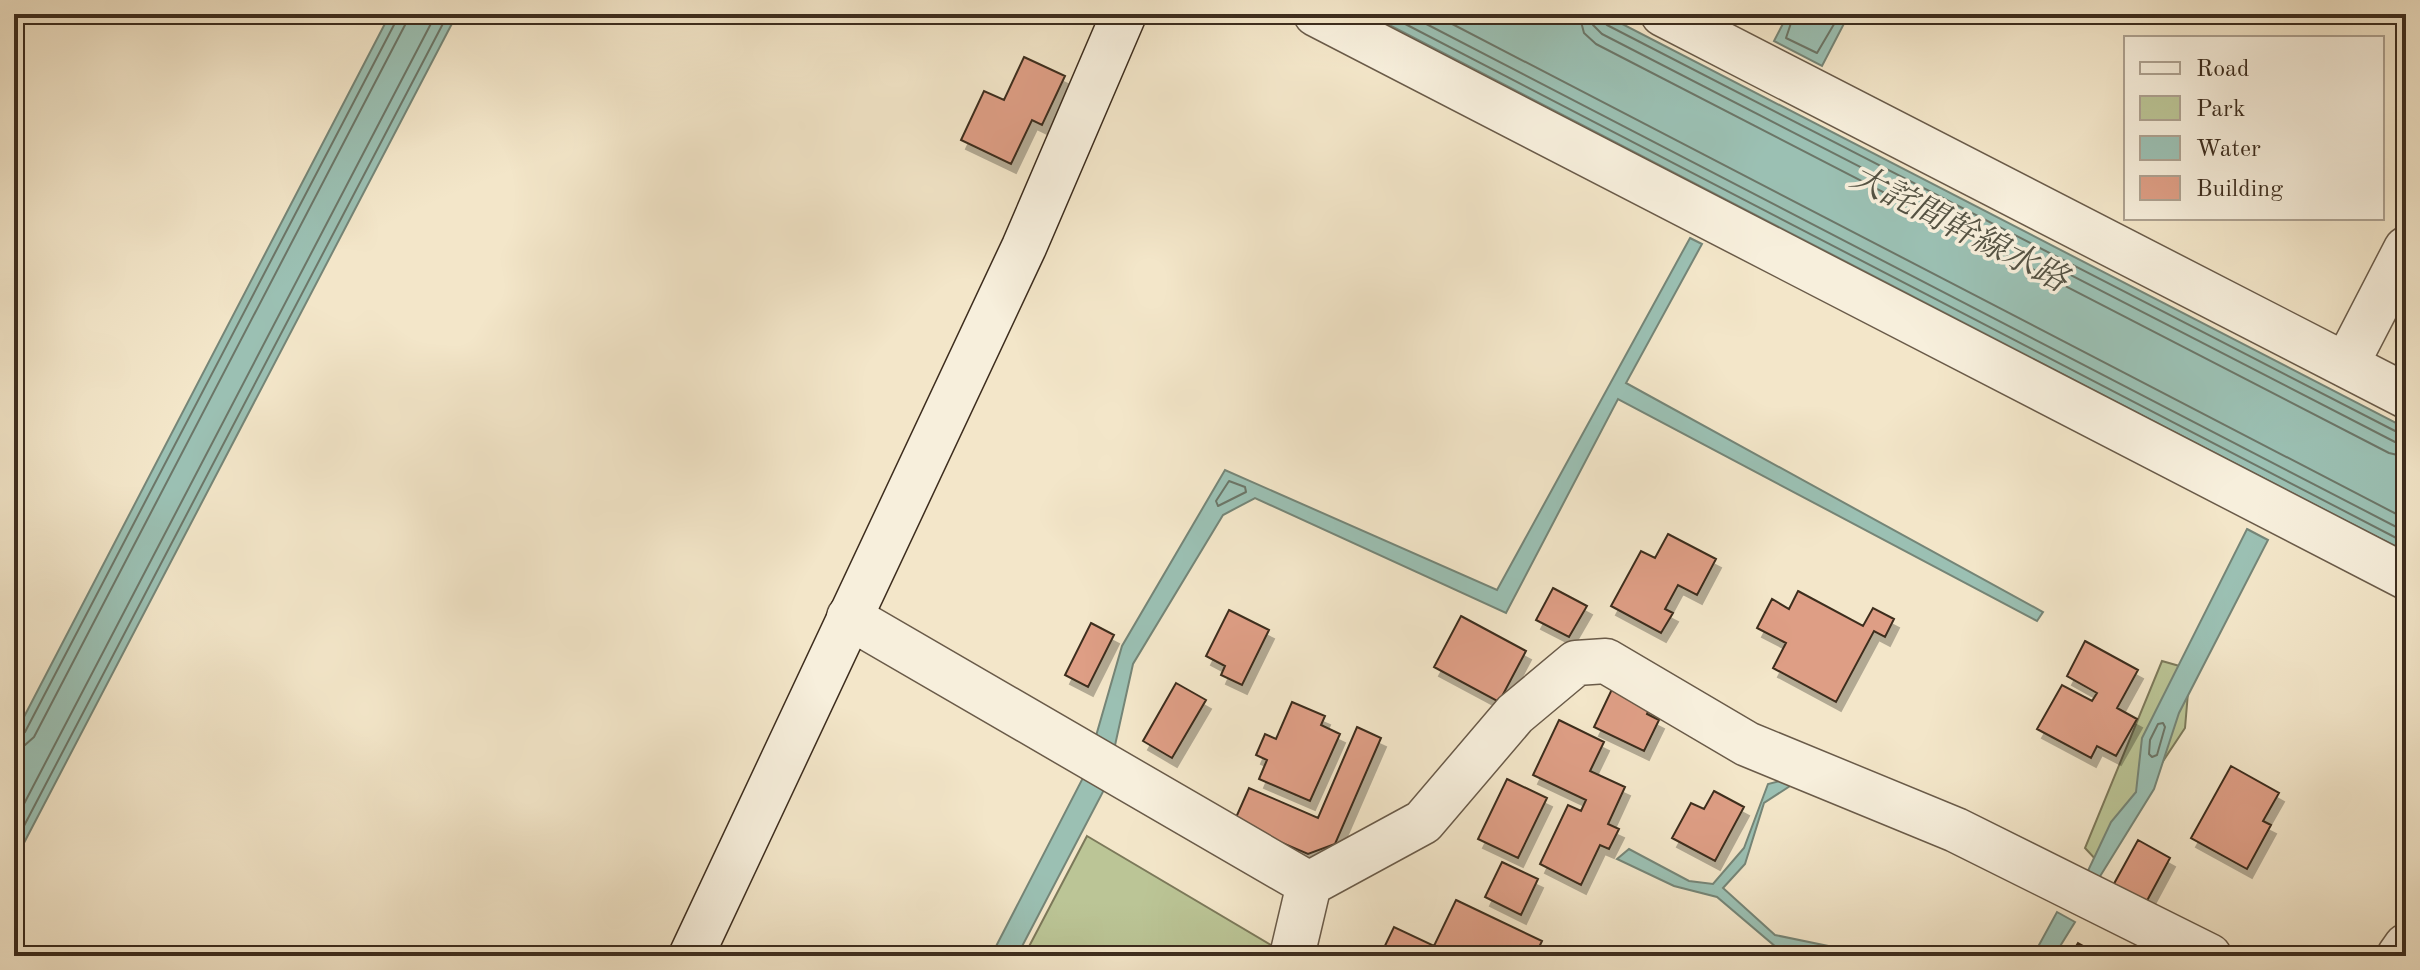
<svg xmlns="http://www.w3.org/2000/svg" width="2420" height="970" viewBox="0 0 2420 970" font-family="'Old Standard TT','Noto Serif JP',serif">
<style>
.green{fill:#bbc596;stroke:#7c795a;stroke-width:2}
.water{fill:#9bc0b3;stroke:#758577;stroke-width:2}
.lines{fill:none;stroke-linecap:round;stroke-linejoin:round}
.shore{stroke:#6c7668;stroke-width:2}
.building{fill:#de9e85;stroke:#3d2d1e;stroke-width:2;filter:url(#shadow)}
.street-casing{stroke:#6a5b49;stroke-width:47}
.secondary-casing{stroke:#3d2d1e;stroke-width:47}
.street{stroke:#f7efdc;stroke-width:44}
.secondary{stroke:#f7efdc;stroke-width:44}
.labels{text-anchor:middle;stroke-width:7;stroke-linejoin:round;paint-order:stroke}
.water-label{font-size:34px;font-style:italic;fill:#545243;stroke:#f7efdc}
</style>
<defs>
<filter id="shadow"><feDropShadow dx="5" dy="9" stdDeviation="0" flood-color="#0004"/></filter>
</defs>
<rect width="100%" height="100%" fill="#f3e6c9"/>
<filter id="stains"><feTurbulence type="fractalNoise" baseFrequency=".0025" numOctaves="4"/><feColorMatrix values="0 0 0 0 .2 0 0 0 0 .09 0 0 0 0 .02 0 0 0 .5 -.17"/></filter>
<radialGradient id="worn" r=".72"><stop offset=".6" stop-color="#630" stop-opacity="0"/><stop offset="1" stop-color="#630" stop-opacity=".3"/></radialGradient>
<path class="green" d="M 2162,661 L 2190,669 L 2185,728 L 2097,861 L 2085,848 Z
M 1087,836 L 1281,951 L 1279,956 L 1024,956 Z"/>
<path class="water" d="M 390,14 L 457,14 L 14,862 L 14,736 Z
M 1368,14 L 1603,14 L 2406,428 L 2406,552 Z
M 1788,14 L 1849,14 L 1822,66 L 1774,41 Z
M 1690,238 L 1702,244 L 1626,383 L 2043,612 L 2037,621 L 1618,399 L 1506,613 L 1255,498 L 1223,515 L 1133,664 L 1106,786 L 1017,956 L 991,956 L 1085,774 L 1122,646 L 1225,470 L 1497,590 Z
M 2247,529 L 2268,540 L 2179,713 L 2154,789 L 2099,878 L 2085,877 L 2111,822 L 2136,792 L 2142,738 Z
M 1788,779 L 1793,784 L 1764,803 L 1745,864 L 1723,888 L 1775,935 L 1838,948 L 1860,956 L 1815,956 L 1776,947 L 1717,897 L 1674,886 L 1617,859 L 1629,849 L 1689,881 L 1713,884 L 1744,848 L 1768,784 Z
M 2057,912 L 2075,922 L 2054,956 L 2033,956 Z"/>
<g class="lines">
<path class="shore" d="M 1386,14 L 2406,543
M 1407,14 L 2406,532
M 1433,14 L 2406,519
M 1579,14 L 1584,33 L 1596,44 L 2389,453 L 2406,457
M 1591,14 L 1593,25 L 1602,34 L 2395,442 L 2406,444
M 1601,14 L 1602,20 L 1607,25 L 2399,433 L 2406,434
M 1794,14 L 1786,38 L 1817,53 L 1840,14
M 1229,481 L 1245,487 L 1246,492 L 1218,506 L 1216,501 Z
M 2163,723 L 2165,727 L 2157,755 L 2152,757 L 2149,754 L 2150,740 L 2158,724 Z
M 14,737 L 20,736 L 25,732 L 396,21 L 397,14
M 14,747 L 25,745 L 34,737 L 405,25 L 407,14
M 14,823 L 436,14
M 14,845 L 448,14"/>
</g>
<path class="building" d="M 1024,57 L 1065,76 L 1042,125 L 1032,120 L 1011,164 L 961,140 L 984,91 L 1004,100 Z
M 1668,534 L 1716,559 L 1697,595 L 1678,585 L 1665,609 L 1673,613 L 1661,633 L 1611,606 L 1641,551 L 1655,558 Z
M 1553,588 L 1587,606 L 1569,637 L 1536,620 Z
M 1798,591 L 1863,626 L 1873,608 L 1894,619 L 1885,637 L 1874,631 L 1836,702 L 1773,668 L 1786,643 L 1757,628 L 1772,599 L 1789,609 Z
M 1229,610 L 1269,630 L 1242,685 L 1221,675 L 1225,666 L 1206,656 Z
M 1461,616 L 1526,651 L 1499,702 L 1434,667 Z
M 1091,623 L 1114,635 L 1088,687 L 1065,675 Z
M 2085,641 L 2138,670 L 2117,708 L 2137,719 L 2116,756 L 2097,746 L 2091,758 L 2037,729 L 2062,685 L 2092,701 L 2097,693 L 2067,676 Z
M 1176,683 L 1206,700 L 1172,758 L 1143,741 Z
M 1613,687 L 1651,705 L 1647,714 L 1659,720 L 1644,751 L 1594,727 Z
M 1292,702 L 1325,716 L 1321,725 L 1340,734 L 1310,801 L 1259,779 L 1267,760 L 1256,755 L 1265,734 L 1276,739 Z
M 1559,720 L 1604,742 L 1590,771 L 1625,787 L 1608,824 L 1619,829 L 1609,849 L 1600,845 L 1581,885 L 1540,864 L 1568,805 L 1581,811 L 1586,800 L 1533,775 Z
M 1357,727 L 1381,738 L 1335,844 L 1308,854 L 1234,822 L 1249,788 L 1318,818 Z
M 2231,766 L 2279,793 L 2263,821 L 2271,825 L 2247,869 L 2191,838 Z
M 1507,779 L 1547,798 L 1518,858 L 1478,839 Z
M 1714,791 L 1744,807 L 1715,861 L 1672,838 L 1691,803 L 1704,809 Z
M 2138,840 L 2170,858 L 2142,910 L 2110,891 Z
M 1502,862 L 1538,879 L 1521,915 L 1485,897 Z
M 1456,900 L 1542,941 L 1535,956 L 1380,956 L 1394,927 L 1434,946 Z
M 2078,943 L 2101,956 L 2070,956 Z"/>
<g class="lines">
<defs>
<path id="street" d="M 1316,14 L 2406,577
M 1663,14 L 2406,396
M 2346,365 L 2406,249
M 849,617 L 1309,884
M 1292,956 L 1309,884 L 1423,822 L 1515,714 L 1576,663 L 1606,661 L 1747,744 L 1956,830 L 2209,956
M 2399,956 L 2406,946"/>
<path id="secondary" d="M 691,956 L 1024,247 L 1124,14"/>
</defs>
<use href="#street" class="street-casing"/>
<use href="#secondary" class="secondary-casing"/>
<use href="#street" class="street"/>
<use href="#secondary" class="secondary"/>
</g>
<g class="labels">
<g class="water-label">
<text transform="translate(1960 227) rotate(27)" y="12">大詫間幹線水路</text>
</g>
</g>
<rect width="2420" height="970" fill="none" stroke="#f3e6c9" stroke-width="48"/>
<rect x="16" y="16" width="2388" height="938" fill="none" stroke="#3d2d1e" stroke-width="4"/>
<rect x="24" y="24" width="2372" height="922" fill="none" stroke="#3d2d1e" stroke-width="2"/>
<rect x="2124" y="36" width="260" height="184" fill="#f7efdc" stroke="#ada190" stroke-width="2"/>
<rect x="2140" y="62" width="40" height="12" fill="#f7efdc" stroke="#ada190" stroke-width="2"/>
<text x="2196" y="76" font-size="24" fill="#3d2d1e">Road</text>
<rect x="2140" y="96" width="40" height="24" fill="#bbc596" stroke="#ada190" stroke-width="2"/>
<text x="2196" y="116" font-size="24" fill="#3d2d1e">Park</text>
<rect x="2140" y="136" width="40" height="24" fill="#9bc0b3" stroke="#ada190" stroke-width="2"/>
<text x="2196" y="156" font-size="24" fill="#3d2d1e">Water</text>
<rect x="2140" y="176" width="40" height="24" fill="#de9e85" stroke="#ada190" stroke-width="2"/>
<text x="2196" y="196" font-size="24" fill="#3d2d1e">Building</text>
<rect width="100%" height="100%" filter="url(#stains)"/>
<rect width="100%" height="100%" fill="url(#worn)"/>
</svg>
